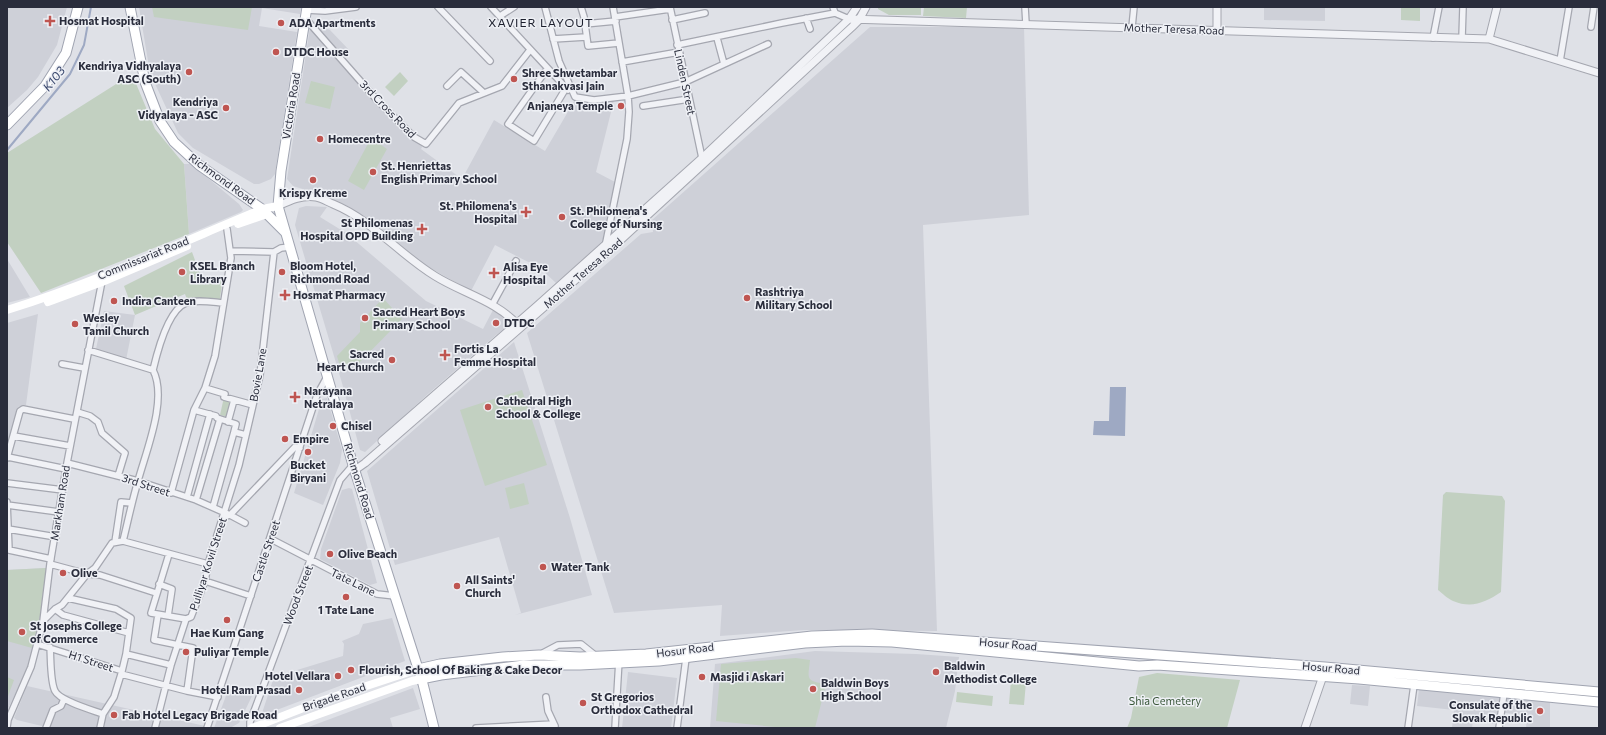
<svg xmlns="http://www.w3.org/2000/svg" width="1606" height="735" viewBox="0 0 1606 735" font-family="Commissioner,sans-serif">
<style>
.built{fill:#ced0d8}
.green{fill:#c2d0c1}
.water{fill:#9ea9c3}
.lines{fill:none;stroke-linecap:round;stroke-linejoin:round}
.stream{stroke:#9ea9c3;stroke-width:2}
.minor-casing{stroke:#a5a7b0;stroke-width:8}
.tertiary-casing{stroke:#a5a7b0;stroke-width:9}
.primary-casing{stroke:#a0a4b1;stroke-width:11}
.minor{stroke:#f1f2f6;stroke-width:5.5}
.tertiary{stroke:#f1f2f6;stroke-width:7}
.secondary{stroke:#fff;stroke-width:8}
.primary{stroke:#fff;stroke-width:9}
.poi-dot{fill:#bf5551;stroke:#eef0f5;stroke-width:1.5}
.labels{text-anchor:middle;stroke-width:3;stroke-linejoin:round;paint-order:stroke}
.poi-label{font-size:11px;font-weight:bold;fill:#2a2d3c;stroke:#eef0f5;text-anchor:start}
.street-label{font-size:11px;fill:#2a2d3c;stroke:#eef0f5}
.park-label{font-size:11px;fill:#395639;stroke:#eef0f5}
.neighbourhood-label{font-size:12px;letter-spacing:1px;fill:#1c1f2d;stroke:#eef0f5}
.water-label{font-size:12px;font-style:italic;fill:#38466c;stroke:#eef0f5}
</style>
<rect width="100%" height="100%" fill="#dfe1e7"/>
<path class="built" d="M 7,7 L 67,7 L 57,45 L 38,77 L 27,90 L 7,108 Z
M 139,7 L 301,7 L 300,14 L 262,8 L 259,26 L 297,32 L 275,174 L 271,179 L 259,184 L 254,184 L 193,148 L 178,133 L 150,73 Z
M 1264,7 L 1325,7 L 1325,21 L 1264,20 Z
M 311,22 L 330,30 L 350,51 L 342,58 Z
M 310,27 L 375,102 L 415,141 L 423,145 L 421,149 L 462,179 L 494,120 L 545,151 L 576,98 L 614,100 L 596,172 L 615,182 L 602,243 L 556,283 L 540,268 L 495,245 L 471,291 L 418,261 L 380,228 L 325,196 L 293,186 L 287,179 Z
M 870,27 L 1024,27 L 1029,215 L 923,225 L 937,631 L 804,630 L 720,636 L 722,605 L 614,613 L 527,333 L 641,234 L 653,232 L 652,220 Z
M 184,164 L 191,164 L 239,204 L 243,210 L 241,212 L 189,234 Z
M 306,206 L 327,207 L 320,217 L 346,233 L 426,301 L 483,329 L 493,310 L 508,318 L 513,323 L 496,335 L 428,394 L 365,452 L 360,450 L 342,383 L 295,225 L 299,208 Z
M 7,259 L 30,297 L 7,303 Z
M 104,311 L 135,315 L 126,360 L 96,349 Z
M 38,314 L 26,405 L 18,407 L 7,450 L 7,323 Z
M 514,342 L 570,518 L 592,595 L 515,615 L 521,613 L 499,537 L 395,565 L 367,471 Z
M 327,398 L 342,450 L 340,463 L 323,505 L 294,493 L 322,399 Z
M 349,488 L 352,489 L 377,583 L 370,585 L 320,559 L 321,549 L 342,490 Z
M 46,568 L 40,617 L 28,667 L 7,711 L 7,570 Z
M 392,618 L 405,661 L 261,716 L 274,677 L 343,656 L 344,644 L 342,641 L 359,634 L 363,624 Z
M 815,651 L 916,654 L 959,657 L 955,691 L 946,728 L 710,728 L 715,664 Z
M 628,672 L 677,678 L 671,728 L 622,728 Z
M 1352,685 L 1370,686 L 1368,706 L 1350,704 Z
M 27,686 L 205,726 L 205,728 L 50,728 L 17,720 L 14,718 Z
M 413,688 L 420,709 L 390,718 L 393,728 L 306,728 Z
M 1419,688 L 1550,702 L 1550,728 L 1526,728 L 1527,716 L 1499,712 L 1497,724 L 1473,721 L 1472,728 L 1452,728 L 1454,710 L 1417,706 Z
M 227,693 L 252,696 L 239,723 L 230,728 L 214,728 Z"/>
<path class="green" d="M 152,7 L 252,7 L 248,30 L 154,17 Z
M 878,7 L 921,7 L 921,15 L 889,15 L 878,9 Z
M 924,7 L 967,7 L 966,18 L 923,16 Z
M 1401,7 L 1420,7 L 1420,21 L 1401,20 Z
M 400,72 L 408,81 L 394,96 L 385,87 Z
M 132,74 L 155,129 L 184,164 L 189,234 L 41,293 L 7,242 L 7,153 Z
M 311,81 L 335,87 L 330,109 L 305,103 Z
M 371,138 L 387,149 L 364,190 L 348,181 Z
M 192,252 L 204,285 L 223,277 L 219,305 L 188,302 L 185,294 L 135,315 L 124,286 Z
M 383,298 L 402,319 L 358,364 L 341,370 L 337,356 L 360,332 L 360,323 Z
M 522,390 L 547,465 L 485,486 L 460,410 Z
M 224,397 L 234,400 L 229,417 L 220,415 Z
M 524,483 L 529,504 L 510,509 L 505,488 Z
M 1446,492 L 1502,496 L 1505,501 L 1501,592 C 1486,602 1472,609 1453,601 C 1448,599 1442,593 1438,590 L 1443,495 Z
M 46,568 L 40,616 L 32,648 L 7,641 L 7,570 Z
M 796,658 L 810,660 C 808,679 805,681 826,684 L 815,728 L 785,728 L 716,721 L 721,664 Z
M 1157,673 L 1240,680 L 1227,728 L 1127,728 L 1131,718 L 1139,677 Z
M 7,677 L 14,680 L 7,699 Z
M 1011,680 L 1026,682 L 1024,705 L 1009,704 Z
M 957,692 L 993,696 L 992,706 L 956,702 Z"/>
<path class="water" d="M 1110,387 L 1126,387 L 1125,436 L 1093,435 L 1094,421 L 1109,421 Z"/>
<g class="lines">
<path class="stream" d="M 7,150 L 70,74 L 84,45 L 91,7"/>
<defs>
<path id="minor" d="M 438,7 L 490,61
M 491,7 L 568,90
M 545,7 L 559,61 L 575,97 L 594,100 L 628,96 L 685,82 L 768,44
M 581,7 L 584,17 L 588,46 L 619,43
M 670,7 L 702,158 L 703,161
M 833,7 L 835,13
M 1025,7 L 1026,24
M 306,10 L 325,11 L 356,7
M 500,16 L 514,7
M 615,17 L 670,9
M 305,18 L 377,100 L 414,137 L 426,144 L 459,103 L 502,86 L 530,50
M 806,18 L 810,29
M 672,20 L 705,13
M 585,24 L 616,21
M 1132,27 L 1134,7
M 1591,27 L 1594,7
M 717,38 L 724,64
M 1433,38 L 1439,7
M 1462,38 L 1463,7
M 553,39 L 586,37
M 677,45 L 782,23 L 835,13 L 849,19
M 1560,61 L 1569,7
M 622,62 L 679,52
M 547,69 L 508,124 L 534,141 L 566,88
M 447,86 L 461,72 L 484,93
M 643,106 L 689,99
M 606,242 L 627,139 L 629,112 L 628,96 L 613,7
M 230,251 L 274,252
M 492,305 L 516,261
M 88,350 L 153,370 C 157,353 168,310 186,303 C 196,299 212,302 223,303
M 62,364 L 84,368
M 205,388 L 225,394 L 224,397 L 253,405
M 194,410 L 216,416 L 217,418 L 236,424 L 234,432 L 246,435
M 77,412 L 90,416 L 98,422 L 102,433 L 125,453 L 118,476
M 228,422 L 234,400
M 14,436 L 70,446
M 8,457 L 66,469
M 7,458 L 20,411 L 23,409 L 74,419
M 67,463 L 138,481 L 196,500 L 230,515 L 295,447 L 300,448
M 7,483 L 63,490
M 171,493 L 194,410 L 205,388 L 215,356 L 231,258 L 227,229
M 187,497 L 210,414
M 196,500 L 220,419
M 7,502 L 9,550 L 51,559
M 7,505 L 59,512
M 213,507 L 234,432
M 227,516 L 230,515 L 245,523
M 8,529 L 56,537
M 271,539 L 377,594 L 395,596
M 123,541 L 208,564
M 115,542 L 121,502 L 132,503
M 169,554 L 151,613 L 186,619
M 50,564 L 87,574 L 100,575 L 156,593
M 205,581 L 251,596
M 159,584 L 172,589 L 168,616
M 68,598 L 116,609 L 131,618 L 126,654 L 122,671 L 114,697 L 103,714 L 100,728
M 55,609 L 63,615 L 129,633
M 158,615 L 154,640 L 193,648 L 187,691
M 43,621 L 55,609 L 62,605 L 87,574 L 95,568 L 112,543 L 123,541 C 128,521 132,501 138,481 C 146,451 168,399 153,370
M 37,644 L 122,671
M 50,647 C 51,659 50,681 55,691 C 60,701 92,710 103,714
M 126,654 L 171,665
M 541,654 L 558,645 L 581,644 L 596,656
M 121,674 L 187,691 L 218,697
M 546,697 L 548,711 L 555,726
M 7,727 L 8,720 L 31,667 L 43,621 L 50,564 L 67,463 L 102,281
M 46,728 L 53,710 L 61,706 L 64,699
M 155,728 L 171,665 L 186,619 L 191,617 L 205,581 L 208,564 L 239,465 L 260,375 L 274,252 L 281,248 L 290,247
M 207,728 L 317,395 L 328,375
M 250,728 L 250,722 L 340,480 L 353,465
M 476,728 L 554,724
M 615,728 L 619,660
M 677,728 L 686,658
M 1408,728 L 1414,685
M 1499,728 L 1504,693"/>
<path id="tertiary" d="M 849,19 L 1489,39 L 1599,73
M 1217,30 L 1217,7
M 1489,39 L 1497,7
M 278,206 C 291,200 302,195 316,197 C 322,198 328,202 333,204 C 372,220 399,254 435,276 C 462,293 497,301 519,326
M 382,441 L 537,306 L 702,158 L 849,19 L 857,7
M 355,470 L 365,463 L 612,248 L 852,27 L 859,20 L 866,7
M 1305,728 L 1324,673"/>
<path id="primary" d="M 130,7 L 145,82 L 160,121 L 174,142 L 199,165 L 262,209 L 285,232
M 307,7 L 281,171 L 278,206 L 353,465 L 423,684 L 434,728
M 7,125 L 45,86 L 66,53 L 78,7
M 418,669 L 440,664 L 503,657 L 539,655 L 580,657 L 646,654 L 812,636 L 872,634 L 1325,667 L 1599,692
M 421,679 L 441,675 L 524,665 L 580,665 L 659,661 L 805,643 L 847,641 L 892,642 L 1139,666 L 1157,665 L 1359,679 L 1599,702"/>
</defs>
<use href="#minor" class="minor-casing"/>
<use href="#tertiary" class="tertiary-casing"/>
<use href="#primary" class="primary-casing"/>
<use href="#minor" class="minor"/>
<use href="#tertiary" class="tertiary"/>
<path class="secondary" d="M 238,224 L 267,214
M 48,302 L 102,282 L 187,246
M 7,310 C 94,283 178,244 262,209 L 278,206
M 252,728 L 324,700 L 418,669
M 280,728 L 412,681 L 421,679"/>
<use href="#primary" class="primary"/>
</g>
<g class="poi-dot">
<path d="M48 15h4v4h4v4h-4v4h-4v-4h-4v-4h4z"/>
<circle cx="281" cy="23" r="4"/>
<circle cx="276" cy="52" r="4"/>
<circle cx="189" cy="72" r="4"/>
<circle cx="514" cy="79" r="4"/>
<circle cx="621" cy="106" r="4"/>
<circle cx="226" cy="108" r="4"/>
<circle cx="320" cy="139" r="4"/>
<circle cx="373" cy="172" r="4"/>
<circle cx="313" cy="180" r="4"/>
<path d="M524 206h4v4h4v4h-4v4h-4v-4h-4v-4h4z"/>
<circle cx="562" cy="217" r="4"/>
<path d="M420 223h4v4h4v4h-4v4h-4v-4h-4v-4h4z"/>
<circle cx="182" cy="272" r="4"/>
<circle cx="282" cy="272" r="4"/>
<path d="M492 267h4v4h4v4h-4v4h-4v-4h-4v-4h4z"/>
<path d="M283 289h4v4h4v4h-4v4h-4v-4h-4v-4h4z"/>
<circle cx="747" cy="298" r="4"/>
<circle cx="114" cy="301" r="4"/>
<circle cx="365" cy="318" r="4"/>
<circle cx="496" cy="323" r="4"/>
<circle cx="75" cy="324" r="4"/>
<path d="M443 349h4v4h4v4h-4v4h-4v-4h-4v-4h4z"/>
<circle cx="392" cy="360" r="4"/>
<path d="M293 391h4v4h4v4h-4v4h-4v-4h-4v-4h4z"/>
<circle cx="488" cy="407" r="4"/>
<circle cx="333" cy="426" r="4"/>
<circle cx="285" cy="439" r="4"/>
<circle cx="308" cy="452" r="4"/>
<circle cx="330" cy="554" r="4"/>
<circle cx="543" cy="567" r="4"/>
<circle cx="63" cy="573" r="4"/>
<circle cx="457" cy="586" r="4"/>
<circle cx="346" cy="597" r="4"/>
<circle cx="227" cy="620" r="4"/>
<circle cx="22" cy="632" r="4"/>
<circle cx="186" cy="652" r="4"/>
<circle cx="351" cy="670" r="4"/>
<circle cx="936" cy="672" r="4"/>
<circle cx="338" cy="676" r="4"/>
<circle cx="702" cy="677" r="4"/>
<circle cx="813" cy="689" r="4"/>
<circle cx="299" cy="690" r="4"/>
<circle cx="583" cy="703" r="4"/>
<circle cx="1540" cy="711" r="4"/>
<circle cx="114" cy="715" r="4"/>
</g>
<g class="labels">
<g class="poi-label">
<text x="59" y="25">Hosmat Hospital</text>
<text x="289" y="27">ADA Apartments</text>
<text x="284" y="56">DTDC House</text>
<text x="181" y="70" text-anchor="end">Kendriya Vidhyalaya<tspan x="181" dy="13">ASC (South)</tspan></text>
<text x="522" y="77">Shree Shwetambar<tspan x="522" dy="13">Sthanakvasi Jain</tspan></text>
<text x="218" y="106" text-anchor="end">Kendriya<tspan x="218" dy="13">Vidyalaya - ASC</tspan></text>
<text x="613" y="110" text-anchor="end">Anjaneya Temple</text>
<text x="328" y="143">Homecentre</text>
<text x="381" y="170">St. Henriettas<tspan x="381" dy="13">English Primary School</tspan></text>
<text x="313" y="197" text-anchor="middle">Krispy Kreme</text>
<text x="517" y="210" text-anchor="end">St. Philomena's<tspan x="517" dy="13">Hospital</tspan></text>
<text x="570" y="215">St. Philomena's<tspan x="570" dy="13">College of Nursing</tspan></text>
<text x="413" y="227" text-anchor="end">St Philomenas<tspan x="413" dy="13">Hospital OPD Building</tspan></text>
<text x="190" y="270">KSEL Branch<tspan x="190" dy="13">Library</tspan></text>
<text x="290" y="270">Bloom Hotel,<tspan x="290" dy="13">Richmond Road</tspan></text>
<text x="503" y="271">Alisa Eye<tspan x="503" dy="13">Hospital</tspan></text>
<text x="755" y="296">Rashtriya<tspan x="755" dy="13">Military School</tspan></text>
<text x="293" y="299">Hosmat Pharmacy</text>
<text x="122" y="305">Indira Canteen</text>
<text x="373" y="316">Sacred Heart Boys<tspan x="373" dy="13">Primary School</tspan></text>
<text x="83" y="322">Wesley<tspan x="83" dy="13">Tamil Church</tspan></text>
<text x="504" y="327">DTDC</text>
<text x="454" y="353">Fortis La<tspan x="454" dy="13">Femme Hospital</tspan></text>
<text x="384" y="358" text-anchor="end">Sacred<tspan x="384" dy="13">Heart Church</tspan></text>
<text x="304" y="395">Narayana<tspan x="304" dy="13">Netralaya</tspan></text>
<text x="496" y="405">Cathedral High<tspan x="496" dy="13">School &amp; College</tspan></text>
<text x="341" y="430">Chisel</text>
<text x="293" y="443">Empire</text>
<text x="308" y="469" text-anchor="middle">Bucket<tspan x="308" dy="13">Biryani</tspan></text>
<text x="338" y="558">Olive Beach</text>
<text x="551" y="571">Water Tank</text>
<text x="71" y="577">Olive</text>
<text x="465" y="584">All Saints'<tspan x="465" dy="13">Church</tspan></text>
<text x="346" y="614" text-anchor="middle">1 Tate Lane</text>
<text x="30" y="630">St Josephs College<tspan x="30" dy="13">of Commerce</tspan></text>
<text x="227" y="637" text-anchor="middle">Hae Kum Gang</text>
<text x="194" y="656">Puliyar Temple</text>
<text x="944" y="670">Baldwin<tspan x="944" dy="13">Methodist College</tspan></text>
<text x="359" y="674">Flourish, School Of Baking &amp; Cake Decor</text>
<text x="330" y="680" text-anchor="end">Hotel Vellara</text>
<text x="710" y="681">Masjid i Askari</text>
<text x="821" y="687">Baldwin Boys<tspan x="821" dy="13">High School</tspan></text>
<text x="291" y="694" text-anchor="end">Hotel Ram Prasad</text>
<text x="591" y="701">St Gregorios<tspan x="591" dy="13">Orthodox Cathedral</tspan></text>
<text x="1532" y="709" text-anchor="end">Consulate of the<tspan x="1532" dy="13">Slovak Republic</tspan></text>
<text x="122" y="719">Fab Hotel Legacy Brigade Road</text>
</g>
<g class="street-label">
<text transform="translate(1174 29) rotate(2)" y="4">Mother Teresa Road</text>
<text transform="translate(685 82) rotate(78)" y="4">Linden Street</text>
<text transform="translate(291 106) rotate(-81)" y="4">Victoria Road</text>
<text transform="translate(388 109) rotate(46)" y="4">3rd Cross Road</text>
<text transform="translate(222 179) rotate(36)" y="4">Richmond Road</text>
<text transform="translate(143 258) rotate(-22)" y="4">Commissariat Road</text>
<text transform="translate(583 273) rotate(-41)" y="4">Mother Teresa Road</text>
<text transform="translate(258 375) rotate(-80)" y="4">Bovie Lane</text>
<text transform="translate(359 481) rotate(73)" y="4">Richmond Road</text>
<text transform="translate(146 485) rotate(18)" y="4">3rd Street</text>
<text transform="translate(60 503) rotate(-81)" y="4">Markham Road</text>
<text transform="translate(266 551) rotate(-71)" y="4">Castle Street</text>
<text transform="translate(208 564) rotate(-72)" y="4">Pulliyar Kovil Street</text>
<text transform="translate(353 582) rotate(26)" y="4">Tate Lane</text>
<text transform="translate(298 595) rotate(-69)" y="4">Wood Street</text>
<text transform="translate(1008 644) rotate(5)" y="4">Hosur Road</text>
<text transform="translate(685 650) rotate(-7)" y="4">Hosur Road</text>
<text transform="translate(91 661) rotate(18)" y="4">H1 Street</text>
<text transform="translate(1331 668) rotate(5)" y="4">Hosur Road</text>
<text transform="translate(334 697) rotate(-19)" y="4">Brigade Road</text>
</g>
<g class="park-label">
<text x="1165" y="705">Shia Cemetery</text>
</g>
<g class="neighbourhood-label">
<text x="541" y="27">XAVIER LAYOUT</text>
</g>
<g class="water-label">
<text transform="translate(54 79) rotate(-52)" y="4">K103</text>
</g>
</g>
<rect width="1606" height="735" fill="none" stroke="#2a2d3c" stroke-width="16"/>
</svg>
